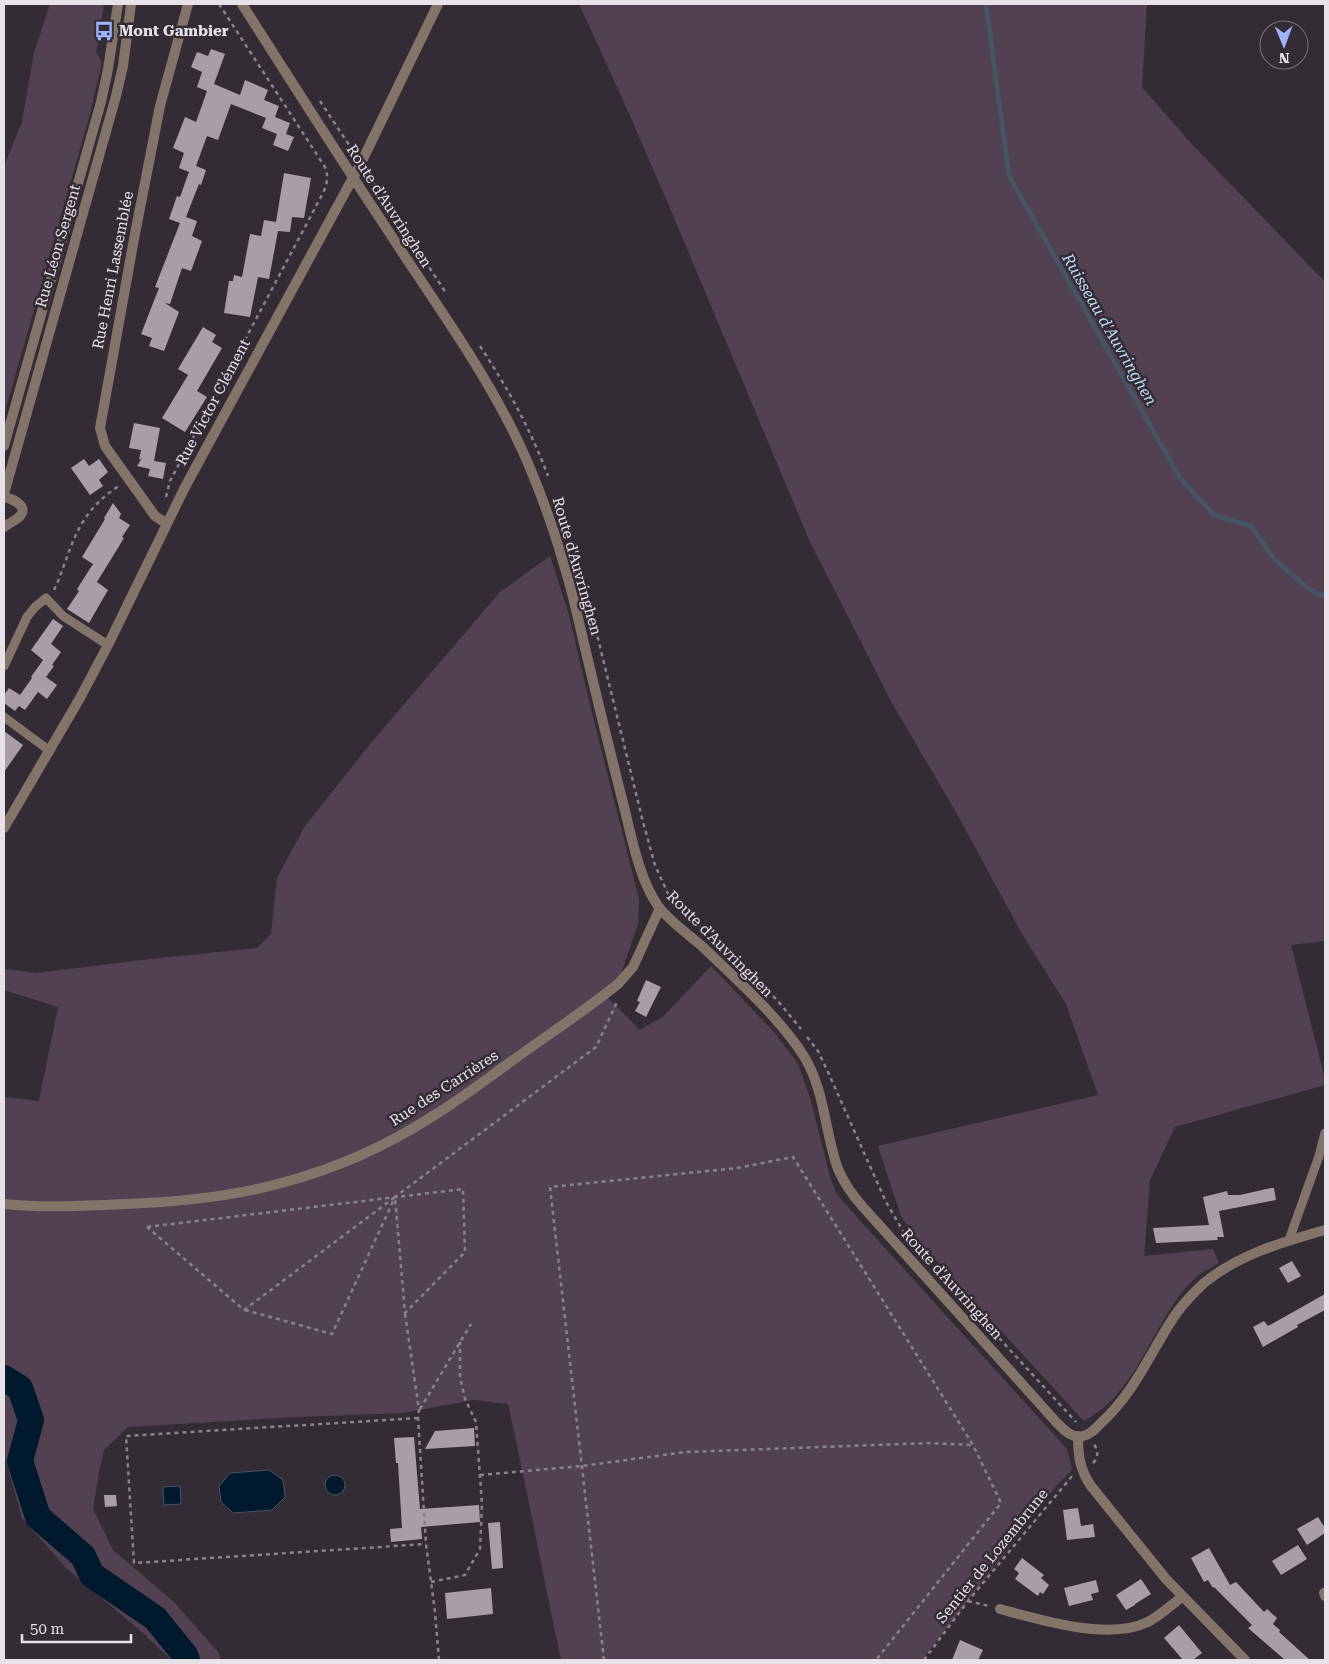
<svg xmlns="http://www.w3.org/2000/svg" width="1329" height="1664" viewBox="0 0 1329 1664" font-family="'Roboto Serif',serif">
<style>
.green{fill:#524251}
.water{fill:#00192d;stroke:#455565}
.lines{fill:none;stroke-linecap:round;stroke-linejoin:round}
.stream{stroke:#455565;stroke-width:4.5}
.river{stroke:#00192d;stroke-width:26}
.building{fill:#a89ea7}
.path{stroke:#898389;stroke-width:2.5;stroke-dasharray:4 4;stroke-linecap:butt}
.service{stroke:#83746a;stroke-width:9}
.minor{stroke:#83746a;stroke-width:10}
.labels{text-anchor:middle;stroke-width:5;stroke-linejoin:round;paint-order:stroke}
.poi-label{font-size:15px;font-weight:bold;fill:#e7e2e7;stroke:#342c34;text-anchor:start}
.street-label{font-size:15px;fill:#e7e2e7;stroke:#342c34}
.water-label{font-size:16px;font-style:italic;fill:#bcdcf7;stroke:#342c34}
</style>
<rect width="100%" height="100%" fill="#342c34"/>
<path class="green" d="M 50,4 L 104,4 L 96,53 L 102,62 L 90,114 L 4,415 L 4,166 L 22,122 L 34,53 Z
M 579,4 L 1147,4 L 1142,87 L 1188,140 L 1325,282 L 1325,941 L 1291,945 L 1325,1079 L 1325,1085 L 1175,1127 L 1150,1180 L 1144,1256 L 1213,1249 L 1219,1263 C 1209,1269 1198,1274 1190,1283 C 1151,1325 1138,1393 1084,1421 L 913,1235 L 901,1216 L 878,1146 L 1098,1095 L 1066,1004 L 1022,934 L 957,814 L 892,703 L 810,542 L 670,208 L 623,100 Z
M 550,556 L 569,615 L 589,701 L 639,899 L 638,924 L 621,974 L 608,998 L 640,1030 L 664,1016 L 711,966 L 774,1032 L 798,1064 L 811,1101 L 831,1180 L 837,1194 L 847,1206 L 1067,1449 L 1072,1470 L 1058,1484 L 922,1660 L 561,1660 C 543,1575 527,1489 508,1404 L 473,1400 L 404,1413 L 297,1417 L 128,1427 L 104,1450 L 100,1467 L 93,1509 L 113,1550 L 174,1602 L 218,1652 L 221,1660 L 171,1660 L 142,1632 L 67,1569 L 22,1518 L 4,1454 L 4,1097 L 39,1101 L 58,1007 L 4,990 L 4,969 L 36,973 L 142,960 L 257,948 L 271,934 L 277,878 L 305,826 L 371,743 L 500,592 Z"/>
<path class="water" d="M 269,1470 L 283,1480 L 285,1497 L 272,1510 L 233,1513 L 221,1502 L 219,1486 L 230,1473 Z
M325 1485a10 10 0 1 1 20 0a10 10 0 1 1-20 0Z
M 180,1486 L 181,1504 L 164,1505 L 163,1487 Z"/>
<g class="lines">
<path class="stream" d="M 986,4 L 1009,176 L 1180,478 L 1214,515 L 1251,526 L 1275,560 L 1309,589 L 1325,597"/>
<path class="river" d="M 4,1378 L 20,1388 L 31,1420 L 20,1461 L 38,1517 L 83,1556 L 92,1575 L 155,1618 L 185,1655 L 187,1660"/>
</g>
<path class="building" d="M 211,49 L 225,54 L 214,84 L 240,95 L 245,80 L 268,90 L 264,100 L 279,106 L 275,117 L 290,123 L 286,134 L 294,137 L 288,151 L 273,145 L 277,134 L 262,128 L 266,118 L 231,104 L 218,140 L 207,136 L 196,166 L 206,170 L 201,185 L 199,184 L 186,217 L 197,221 L 192,236 L 202,241 L 191,271 L 182,268 L 170,304 L 165,303 L 179,312 L 164,351 L 149,346 L 152,338 L 141,334 L 159,288 L 155,287 L 180,223 L 169,219 L 177,196 L 180,197 L 189,172 L 179,168 L 184,153 L 173,148 L 185,117 L 196,122 L 207,91 L 197,87 L 202,72 L 191,67 L 197,52 L 208,56 Z
M 284,173 L 311,178 L 304,218 L 292,217 L 290,232 L 278,231 L 269,279 L 258,277 L 250,317 L 224,313 L 229,281 L 233,281 L 234,275 L 242,277 L 250,234 L 261,236 L 264,220 L 276,222 Z
M 203,327 L 216,335 L 212,342 L 222,348 L 197,391 L 207,397 L 185,432 L 162,418 L 188,375 L 178,369 Z
M 134,423 L 160,428 L 154,461 L 166,463 L 163,479 L 148,476 L 150,469 L 137,466 L 142,458 L 139,460 L 141,450 L 129,448 Z
M 84,459 L 89,466 L 99,459 L 108,472 L 99,480 L 103,486 L 90,495 L 71,468 Z
M 113,503 L 121,514 L 119,518 L 130,525 L 122,537 L 124,538 L 97,582 L 108,590 L 89,623 L 67,609 L 79,591 L 77,589 L 93,564 L 82,557 L 105,519 L 104,518 Z
M 53,619 L 63,626 L 51,644 L 61,652 L 52,665 L 54,666 L 46,677 L 57,685 L 47,699 L 38,692 L 25,710 L 19,706 L 15,711 L 4,703 L 4,695 L 9,688 L 20,695 L 32,678 L 31,677 L 43,660 L 31,650 Z
M 4,731 L 23,745 L 4,772 Z
M 646,980 L 661,987 L 646,1017 L 635,1011 L 640,1002 L 637,1001 Z
M 1271,1188 L 1274,1188 L 1276,1200 L 1219,1211 L 1224,1237 L 1217,1237 L 1218,1240 L 1156,1243 L 1153,1228 L 1209,1225 L 1203,1197 L 1227,1191 L 1228,1195 L 1240,1195 Z
M 1292,1261 L 1301,1276 L 1288,1283 L 1279,1268 Z
M 1325,1294 L 1325,1310 L 1297,1325 L 1298,1327 L 1263,1347 L 1253,1327 L 1264,1321 L 1268,1326 Z
M 474,1428 L 475,1446 L 425,1449 L 435,1431 Z
M 414,1437 L 420,1509 L 479,1505 L 480,1522 L 421,1527 L 422,1539 L 391,1542 L 390,1529 L 402,1528 L 398,1463 L 396,1463 L 394,1438 Z
M 104,1495 L 116,1495 L 117,1506 L 105,1507 Z
M 1078,1508 L 1081,1526 L 1093,1524 L 1095,1537 L 1067,1540 L 1063,1510 Z
M 1318,1517 L 1325,1528 L 1325,1533 L 1307,1545 L 1297,1529 Z
M 500,1522 L 503,1568 L 492,1569 L 488,1523 Z
M 1298,1545 L 1307,1559 L 1281,1575 L 1272,1561 Z
M 1209,1548 L 1230,1585 L 1236,1582 L 1264,1612 L 1267,1609 L 1277,1618 L 1273,1624 L 1280,1630 L 1279,1632 L 1310,1660 L 1285,1660 L 1248,1628 L 1252,1625 L 1214,1587 L 1213,1588 L 1208,1580 L 1204,1582 L 1191,1558 Z
M 1022,1558 L 1044,1575 L 1041,1578 L 1049,1585 L 1043,1594 L 1040,1592 L 1038,1596 L 1015,1579 L 1019,1573 L 1014,1569 Z
M 1141,1579 L 1151,1594 L 1135,1604 L 1135,1603 L 1135,1605 L 1126,1610 L 1116,1595 Z
M 1096,1580 L 1099,1592 L 1091,1594 L 1093,1600 L 1069,1606 L 1064,1588 Z
M 491,1588 L 493,1614 L 447,1619 L 445,1593 Z
M 1179,1625 L 1202,1653 L 1193,1660 L 1183,1660 L 1164,1638 Z
M 960,1640 L 983,1650 L 978,1660 L 952,1660 Z"/>
<g class="lines">
<path class="path" d="M 320,101 L 353,151
M 368,174 L 446,293
M 480,346 C 507,387 531,430 548,476
M 166,497 L 170,481 L 323,193 C 327,184 329,177 325,167 L 219,4
M 574,552 L 588,598 L 643,822 L 655,865 L 669,896 L 676,904 L 705,931
M 54,590 C 59,580 62,570 66,560 C 78,525 89,506 120,485
M 733,957 L 777,1000 L 801,1029
M 807,1037 L 818,1051 L 828,1072 L 886,1202 L 903,1231
M 147,1227 L 463,1189 L 465,1252 L 405,1313 L 395,1197 L 244,1310 L 147,1227
M 245,1310 L 332,1334 L 395,1197 L 596,1047 L 618,1000
M 405,1314 L 419,1410 L 418,1418 L 426,1544 L 435,1612 L 439,1660
M 999,1338 L 1076,1422
M 420,1409 L 471,1324
M 418,1418 L 126,1436 L 134,1563 L 426,1544
M 1093,1463 C 1099,1457 1098,1451 1094,1444
M 480,1475 L 582,1466 L 686,1452 L 929,1443 L 972,1445
M 431,1582 L 465,1575 L 480,1549 L 482,1504 L 476,1422 L 465,1399 L 460,1377 L 460,1342
M 968,1601 L 989,1606
M 604,1660 L 550,1187 L 737,1168 L 793,1157 L 973,1445 L 1001,1503 L 876,1660
M 924,1660 L 968,1601 L 1073,1475"/>
<path class="service" d="M 4,666 L 27,617 L 35,607 L 46,598 L 63,616 L 108,645
M 4,717 L 50,751
M 1289,1240 L 1319,1156 L 1325,1133"/>
<path class="minor" d="M 242,4 C 289,78 336,152 385,226 C 428,293 477,359 513,431 C 539,483 558,540 573,597 C 589,665 605,732 622,799 C 631,833 638,877 658,906 C 671,923 690,935 705,949 C 737,980 782,1020 805,1058 C 825,1092 825,1133 838,1169 C 844,1183 853,1196 863,1207 L 1057,1423 C 1064,1430 1072,1439 1083,1436 C 1090,1435 1096,1428 1101,1423 C 1132,1395 1148,1358 1170,1323 C 1179,1308 1191,1295 1204,1283 C 1239,1254 1283,1242 1325,1230
M 4,446 L 101,102 L 108,69 L 118,4
M 4,494 L 116,96 L 123,66 L 131,4
M 4,497 C 13,499 31,507 18,518 C 14,521 8,524 4,527
M 166,523 L 155,516 L 105,446 L 100,428 L 134,239 L 160,106 L 188,4
M 4,828 L 80,698 L 108,645 L 184,489 L 361,163 L 438,4
M 4,1204 C 44,1208 84,1206 125,1204 C 178,1202 233,1197 285,1182 C 337,1168 388,1145 433,1116 C 464,1097 493,1074 523,1053 C 555,1030 587,1009 618,984 L 633,967 L 660,908
M 1078,1436 C 1078,1456 1080,1470 1091,1486 L 1166,1579 L 1245,1660
M 1324,1593 L 1325,1596
M 1000,1609 C 1041,1620 1108,1641 1148,1622 C 1161,1615 1171,1605 1182,1597"/>
</g>
<defs>
<symbol id="bus-bare" viewBox="-9 -9 18 18"><path d="M-5-6H5V4H4V6H2V4H-2V6H-4V4H-5ZM-3.5-4V0h7V-4ZM-3.5 1.2v1.5H-2V1.2ZM2 1.2v1.5H3.5V1.2Z" fill="#9fb3fd" stroke="#342c34" stroke-width="2.5" paint-order="stroke"/></symbol>
</defs>
<g fill-rule="evenodd">
<use href="#bus-bare" x="90" y="17" width="28" height="28"/>
</g>
<g class="labels">
<g class="poi-label">
<text x="119" y="36">Mont Gambier</text>
</g>
<g class="street-label">
<text transform="translate(389 206) rotate(57)" y="5">Route d'Auvringhen</text>
<text transform="translate(58 246) rotate(-74)" y="5">Rue Léon Sergent</text>
<text transform="translate(113 270) rotate(-79)" y="5">Rue Henri Lassemblée</text>
<text transform="translate(213 402) rotate(-62)" y="5">Rue Victor Clément</text>
<text transform="translate(577 566) rotate(74)" y="5">Route d'Auvringhen</text>
<text transform="translate(720 944) rotate(45)" y="5">Route d'Auvringhen</text>
<text transform="translate(444 1088) rotate(-33)" y="5">Rue des Carrières</text>
<text transform="translate(952 1284) rotate(48)" y="5">Route d'Auvringhen</text>
<text transform="translate(992 1556) rotate(-51)" y="5">Sentier de Lozembrune</text>
</g>
<g class="water-label">
<text transform="translate(1110 329) rotate(60)" y="6">Ruisseau d'Auvringhen</text>
</g>
</g>
<rect width="1329" height="1664" fill="none" stroke="#e7e2e7" stroke-width="10"/>
<g transform="translate(1284 45) rotate(179)"><circle r="24" fill="#342c34" stroke="#7c757c"/>
<path d="M0-4L9 19L0 12L-9 19Z" fill="#9fb3fd"/>
<text y="-8" font-size="14" font-weight="bold" text-anchor="middle" fill="#e7e2e7">N</text>
</g>
<path d="M22 1634v8h109v-8" fill="none" stroke="#e7e2e7" stroke-width="2.5"/>
<text x="30" y="1634" font-size="15" fill="#e7e2e7" stroke="#342c34" stroke-width="4" paint-order="stroke">50 m</text>
</svg>
